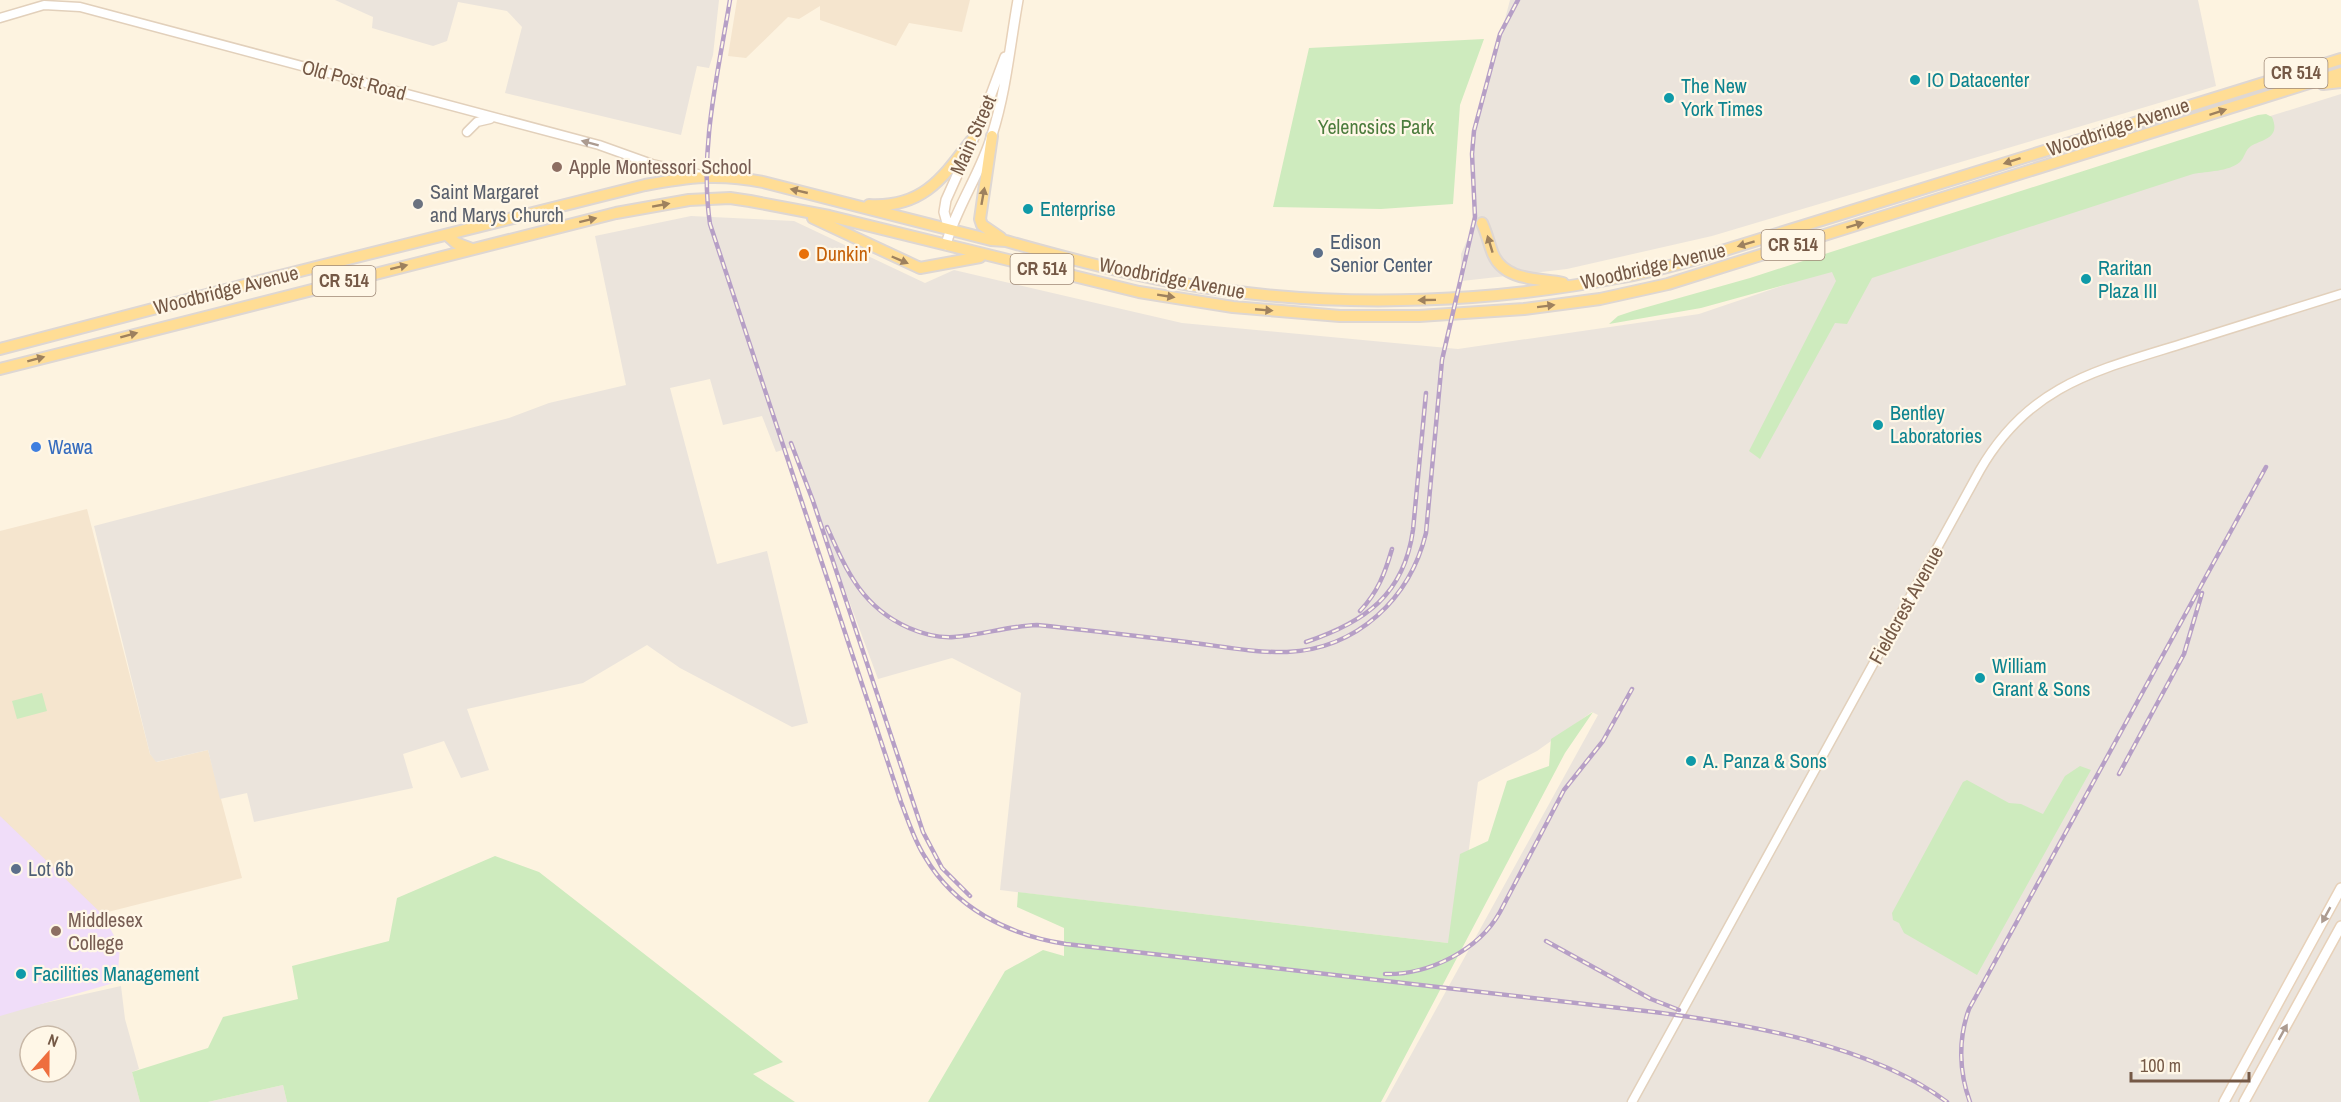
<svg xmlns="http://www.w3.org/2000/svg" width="2341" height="1102" viewBox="0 0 2341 1102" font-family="'Archivo Narrow',sans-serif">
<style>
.residential{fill:#f5e5ce}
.industrial{fill:#ebe4dc;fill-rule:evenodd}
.education{fill:#f0ddf9}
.green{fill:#ceebbe}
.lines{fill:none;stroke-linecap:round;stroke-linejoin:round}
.tertiary-casing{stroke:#e2d0bb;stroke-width:11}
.secondary-casing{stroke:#e7d1b9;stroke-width:12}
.primary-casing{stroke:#ded7d3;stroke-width:14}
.tertiary{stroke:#fff;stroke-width:8}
.secondary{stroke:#fff;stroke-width:9}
.primary{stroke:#ffdd95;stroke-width:10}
.rail-casing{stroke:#b69fc6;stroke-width:4.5}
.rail{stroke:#fff7e7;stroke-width:2;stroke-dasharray:7;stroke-linecap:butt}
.oneway{fill:#9e815e}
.oneway2{fill:#ac9b90}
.culture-dot{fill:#0f9aa8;stroke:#fff7e7;stroke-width:2}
.education-dot{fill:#8d6e63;stroke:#fff7e7;stroke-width:2}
.worship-dot{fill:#6b7280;stroke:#fff7e7;stroke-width:2}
.service-dot{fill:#5c6f8a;stroke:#fff7e7;stroke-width:2}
.food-dot{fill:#e8710a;stroke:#fff7e7;stroke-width:2}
.shop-dot{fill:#3f7fe0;stroke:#fff7e7;stroke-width:2}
.labels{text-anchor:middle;stroke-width:4.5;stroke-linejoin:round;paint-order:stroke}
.shield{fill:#fff7e7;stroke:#9e8876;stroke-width:1.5}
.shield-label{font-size:18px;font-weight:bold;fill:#755946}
.street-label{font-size:20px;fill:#755946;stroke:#fff7e7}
.culture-label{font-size:20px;fill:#0d838f;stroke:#fff7e7;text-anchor:start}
.park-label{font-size:20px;fill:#4c7c3d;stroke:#fff7e7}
.education-label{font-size:20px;fill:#785e54;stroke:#fff7e7;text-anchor:start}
.worship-label{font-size:20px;fill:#5b616d;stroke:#fff7e7;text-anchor:start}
.service-label{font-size:20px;fill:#4e5e75;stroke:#fff7e7;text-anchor:start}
.food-label{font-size:20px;fill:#c56008;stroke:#fff7e7;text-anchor:start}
.shop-label{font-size:20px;fill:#366cbe;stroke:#fff7e7;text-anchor:start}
</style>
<rect width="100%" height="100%" fill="#fdf3e0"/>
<path class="residential" d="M 737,0 L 970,0 L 962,32 L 909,23 L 896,46 L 820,20 L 820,6 L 799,19 L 788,17 L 746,58 L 728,56 Z
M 87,509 L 150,754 L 157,762 L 208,750 L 242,878 L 96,915 L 0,820 L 0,531 Z"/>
<path class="industrial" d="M 335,0 L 719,0 L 713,55 L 709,68 L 697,66 L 681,135 L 505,93 L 522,27 L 507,11 L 458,2 L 447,41 L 433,46 L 372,28 L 373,17 Z
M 1510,0 L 2198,0 L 2216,86 L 1712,236 L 1567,269 L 1462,281 L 1461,254 L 1474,224 L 1474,137 Z
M 2341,94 L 2341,1102 L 1385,1102 L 1598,715 L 1592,712 L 1537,751 L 1478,782 L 1456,944 L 1000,890 L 1021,693 L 952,658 L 878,679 L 792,447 L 776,452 L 762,416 L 723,425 L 710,379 L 670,388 L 717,564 L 767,551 L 808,723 L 792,727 L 680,668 L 647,645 L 583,683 L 467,709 L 489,770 L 461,778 L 444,741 L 403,754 L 413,788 L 254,822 L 247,793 L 220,799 L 208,750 L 156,762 L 150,754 L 94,526 L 509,418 L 549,403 L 626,385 L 595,236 L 691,216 L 794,221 L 925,283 L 954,270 L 1182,323 L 1458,349 L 1699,314 L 1823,272 L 1818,257 Z
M 121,986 L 125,1019 L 139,1069 L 132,1072 L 140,1102 L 0,1102 L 0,1013 ZM 30,1036 L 66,1036 L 66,1072 L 30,1072 Z
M 283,1085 L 287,1102 L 208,1102 Z"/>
<path class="education" d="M 0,816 L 103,915 L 120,947 L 117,982 L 0,1016 Z"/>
<path class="green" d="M 1484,39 L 1460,105 L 1453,204 L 1381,209 L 1273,207 L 1309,48 Z
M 2266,114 L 2272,117 C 2281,138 2263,139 2251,146 C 2245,150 2245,157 2240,162 C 2228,172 2208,171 2193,174 L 1872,278 L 1847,324 L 1835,323 L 1760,459 L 1749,451 L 1836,281 L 1832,272 L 1701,308 L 1609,324 L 1618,316 L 1633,311 L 1750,278 L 2258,115 Z
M 42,693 L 47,711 L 17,719 L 12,701 Z
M 1593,712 L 1565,753 L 1381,1102 L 928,1102 L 1005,971 L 1043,950 L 1064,956 L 1064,928 L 1017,907 L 1018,892 L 1448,943 L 1460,854 L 1488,841 L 1507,781 L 1549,766 L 1551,739 Z
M 2080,766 L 2091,770 L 1977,975 L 1904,933 L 1899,923 L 1893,920 L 1892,913 L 1963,782 L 1967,780 L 2009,803 L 2021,804 L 2043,814 L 2065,776 Z
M 495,856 L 539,872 L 783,1062 L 753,1074 L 795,1102 L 287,1102 L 283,1085 L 208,1102 L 140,1102 L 132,1072 L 208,1048 L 223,1017 L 298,999 L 292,966 L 389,941 L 397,898 Z"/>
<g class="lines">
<defs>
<path id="tertiary" d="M 0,18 L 44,5 L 80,7 L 599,145 L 652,164 L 698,174
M 467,132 L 477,122 L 490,119
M 1632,1102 L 1980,470 C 2030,383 2099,370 2188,342 C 2239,326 2290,310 2341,294"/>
<path id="secondary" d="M 949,230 L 944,212 L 946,200 L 980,124 L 1005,57
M 946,245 C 955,209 981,173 992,135 C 1006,91 1010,45 1018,0
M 2224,1102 L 2341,888
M 2244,1102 L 2341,926"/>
<path id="primary" d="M 2323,84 L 2341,82
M 992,136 L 980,219 L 982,225 L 1001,238
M 869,205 C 922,208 942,179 971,141
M 813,218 L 920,268 L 980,257
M 1482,223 C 1487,234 1489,244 1493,254 C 1505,282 1540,278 1563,283
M 447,235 L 456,243 L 472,249
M 0,349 L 256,282 L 645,185 C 689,177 719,173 763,182 L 991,240 L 1006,241 C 1076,261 1152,281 1223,290 C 1352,308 1495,302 1622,277 C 1646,273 1670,266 1693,260 L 2341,59
M 0,369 L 616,213 L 689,200 L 730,198 L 750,201 L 829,216 L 1139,292 L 1233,307 L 1340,316 L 1419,316 L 1524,309 L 1600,299 L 1668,284 L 2341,73"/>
</defs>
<use href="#tertiary" class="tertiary-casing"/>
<use href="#secondary" class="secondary-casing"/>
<use href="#primary" class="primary-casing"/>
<use href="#tertiary" class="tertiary"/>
<use href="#secondary" class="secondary"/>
<use href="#primary" class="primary"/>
<defs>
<path id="rail" d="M 730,0 C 718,73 699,150 710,224 L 901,802 C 908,820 914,840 925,857 C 955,908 1008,935 1066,944 L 1654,1012 C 1747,1024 1871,1045 1947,1102
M 791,443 L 813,501 L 923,832 L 942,868 L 970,896
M 827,527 C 847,572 862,607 909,628 C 923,634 939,638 954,637 C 982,635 1009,626 1037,625 C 1087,630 1137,636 1187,642 C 1220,646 1254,653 1287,652 C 1357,649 1410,599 1426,533 L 1442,360 L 1475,217 L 1472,154 L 1474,131 L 1500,34 L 1518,0
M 1360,611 C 1378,592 1385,573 1392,549
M 1306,642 C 1365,622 1404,595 1413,530 L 1426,393
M 2119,774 L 2184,654 L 2202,593
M 1546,941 L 1651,999 L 1679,1010
M 1385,974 C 1429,975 1479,950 1500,912 L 1564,790 L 1603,741 L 1632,689
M 1970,1102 C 1959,1072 1958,1039 1969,1009 L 2266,467"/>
</defs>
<use href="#rail" class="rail-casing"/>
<use href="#rail" class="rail"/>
</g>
<defs><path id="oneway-solid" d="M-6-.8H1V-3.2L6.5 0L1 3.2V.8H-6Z" transform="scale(1.5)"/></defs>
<g class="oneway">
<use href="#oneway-solid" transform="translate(2218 112) rotate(-18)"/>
<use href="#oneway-solid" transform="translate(2012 161) rotate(162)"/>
<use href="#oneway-solid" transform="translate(799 191) rotate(-167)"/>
<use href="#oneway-solid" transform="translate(983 196) rotate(-80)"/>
<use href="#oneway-solid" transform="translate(661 205) rotate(-10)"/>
<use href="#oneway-solid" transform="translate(588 220) rotate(-14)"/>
<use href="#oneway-solid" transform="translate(1855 225) rotate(-17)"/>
<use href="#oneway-solid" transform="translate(1490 244) rotate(-107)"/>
<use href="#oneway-solid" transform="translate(1746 244) rotate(163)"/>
<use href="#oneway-solid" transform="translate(900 260) rotate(23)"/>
<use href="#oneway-solid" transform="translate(399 267) rotate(-14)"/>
<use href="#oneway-solid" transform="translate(1166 296) rotate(9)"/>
<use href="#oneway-solid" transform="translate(1427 300) rotate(179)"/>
<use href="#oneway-solid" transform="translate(1546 306) rotate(-7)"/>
<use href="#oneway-solid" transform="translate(1264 310) rotate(5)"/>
<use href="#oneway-solid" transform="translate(129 335) rotate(-15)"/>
<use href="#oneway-solid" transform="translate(36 359) rotate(-15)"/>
</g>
<g class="oneway2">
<use href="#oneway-solid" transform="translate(590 143) rotate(-165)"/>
<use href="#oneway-solid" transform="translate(2326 915) rotate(119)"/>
<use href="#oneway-solid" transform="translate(2283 1032) rotate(-61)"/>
</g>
<g class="culture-dot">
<circle cx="1915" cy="80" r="6"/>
<circle cx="1669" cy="98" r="6"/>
<circle cx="1028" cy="209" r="6"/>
<circle cx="2086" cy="279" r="6"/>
<circle cx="1878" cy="425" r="6"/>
<circle cx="1980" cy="678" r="6"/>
<circle cx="1691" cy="761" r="6"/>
<circle cx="21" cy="974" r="6"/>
</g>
<g class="education-dot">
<circle cx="557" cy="167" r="6"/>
<circle cx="56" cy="931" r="6"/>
</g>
<circle class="worship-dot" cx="418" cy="204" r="6"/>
<g class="service-dot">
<circle cx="1318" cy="253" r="6"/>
<circle cx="16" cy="869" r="6"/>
</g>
<circle class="food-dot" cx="804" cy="254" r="6"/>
<circle class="shop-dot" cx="36" cy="447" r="6"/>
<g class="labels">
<g class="shield">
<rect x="2264.5" y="58" width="63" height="30" rx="4.5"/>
<rect x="1761.5" y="230" width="63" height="30" rx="4.5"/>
<rect x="1010.5" y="254" width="63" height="30" rx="4.5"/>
<rect x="312.5" y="266" width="63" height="30" rx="4.5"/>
</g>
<g class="shield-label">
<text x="2296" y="79">CR 514</text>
<text x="1793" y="251">CR 514</text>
<text x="1042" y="275">CR 514</text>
<text x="344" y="287">CR 514</text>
</g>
<g class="street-label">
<text transform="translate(354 80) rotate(15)" y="7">Old Post Road</text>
<text transform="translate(2118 127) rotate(-18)" y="7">Woodbridge Avenue</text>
<text transform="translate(973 135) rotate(-66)" y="7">Main Street</text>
<text transform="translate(1653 266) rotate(-13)" y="7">Woodbridge Avenue</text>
<text transform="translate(1172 278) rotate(11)" y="7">Woodbridge Avenue</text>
<text transform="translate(226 290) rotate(-14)" y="7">Woodbridge Avenue</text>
<text transform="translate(1906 605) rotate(-61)" y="7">Fieldcrest Avenue</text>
</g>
<g class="culture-label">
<text x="1927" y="87">IO Datacenter</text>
<text x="1681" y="93">The New<tspan x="1681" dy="23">York Times</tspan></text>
<text x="1040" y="216">Enterprise</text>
<text x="2098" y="275">Raritan<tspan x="2098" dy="23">Plaza III</tspan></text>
<text x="1890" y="420">Bentley<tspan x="1890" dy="23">Laboratories</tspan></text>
<text x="1992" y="673">William<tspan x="1992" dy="23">Grant &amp; Sons</tspan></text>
<text x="1703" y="768">A. Panza &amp; Sons</text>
<text x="33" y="981">Facilities Management</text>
</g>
<g class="park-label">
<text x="1376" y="134">Yelencsics Park</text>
</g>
<g class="education-label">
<text x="569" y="174">Apple Montessori School</text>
<text x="68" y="927">Middlesex<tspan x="68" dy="23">College</tspan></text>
</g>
<g class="worship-label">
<text x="430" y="199">Saint Margaret<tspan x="430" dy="23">and Marys Church</tspan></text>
</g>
<g class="service-label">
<text x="1330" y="249">Edison<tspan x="1330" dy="23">Senior Center</tspan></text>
<text x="28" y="876">Lot 6b</text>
</g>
<g class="food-label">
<text x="816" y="261">Dunkin'</text>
</g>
<g class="shop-label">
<text x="48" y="454">Wawa</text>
</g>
</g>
<g transform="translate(48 1054) rotate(21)"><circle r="28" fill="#fff7e7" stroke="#c8b8a7" stroke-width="1.5"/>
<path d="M0-4.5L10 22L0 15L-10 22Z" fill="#ee6e3e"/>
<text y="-9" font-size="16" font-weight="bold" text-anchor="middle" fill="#755946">N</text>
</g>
<path d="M2131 1072v9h118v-9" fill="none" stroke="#755946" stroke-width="3"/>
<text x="2140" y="1072" font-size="18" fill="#755946" stroke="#fff7e7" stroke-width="4.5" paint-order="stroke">100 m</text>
</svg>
